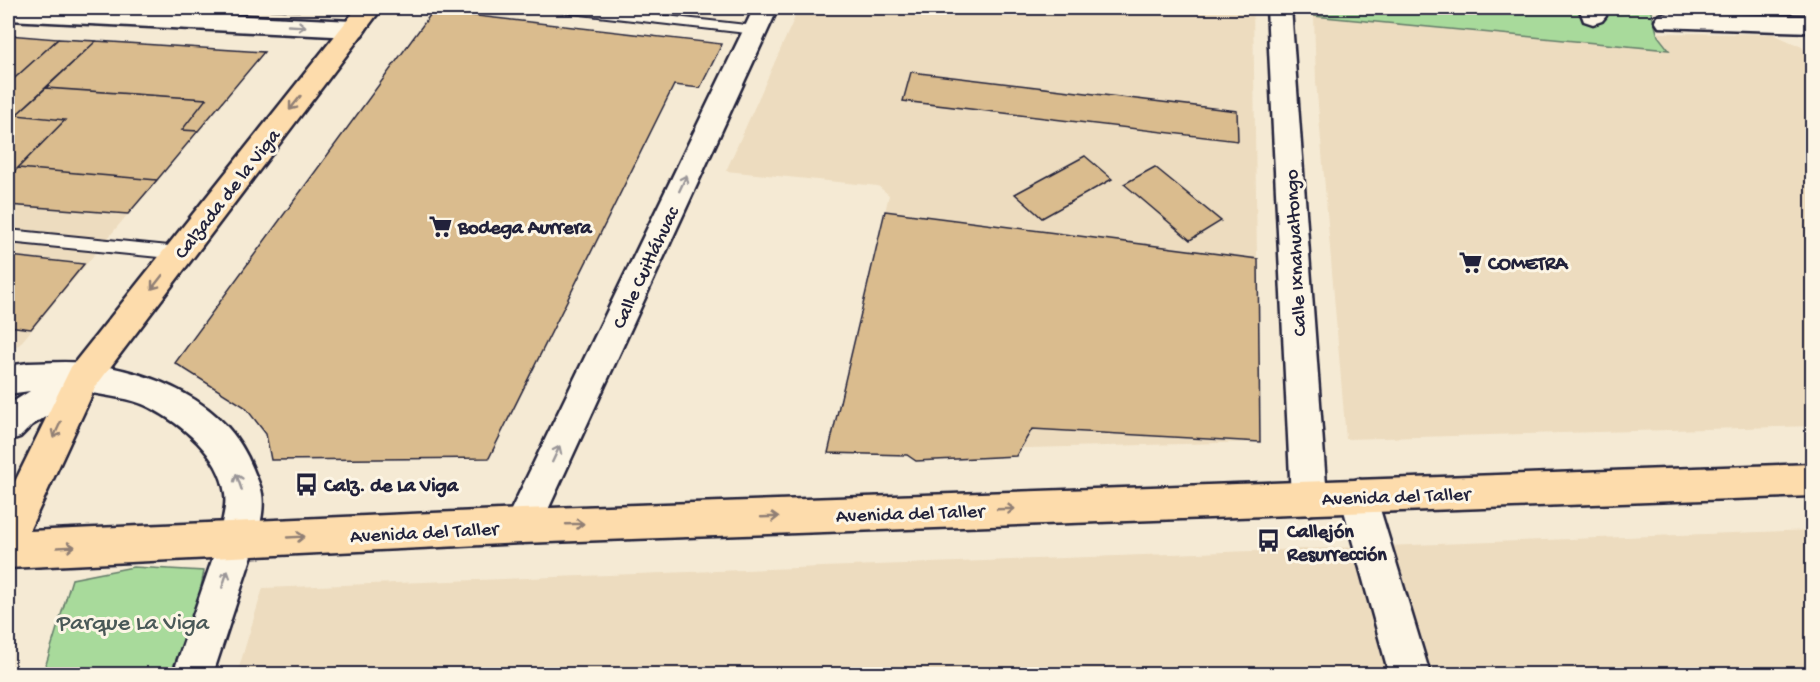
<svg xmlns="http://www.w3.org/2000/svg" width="1820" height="682" viewBox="0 0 1820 682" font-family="'Gochi Hand',sans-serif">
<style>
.built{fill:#eddcbf}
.green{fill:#a8da9b;stroke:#657e6b;stroke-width:1.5}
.building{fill:#dabc8e;stroke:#22223b;stroke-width:1.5}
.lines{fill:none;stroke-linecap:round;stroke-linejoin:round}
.service-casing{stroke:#22223b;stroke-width:4}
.minor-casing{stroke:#22223b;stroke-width:5}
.tertiary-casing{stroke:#22223b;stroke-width:5}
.primary-casing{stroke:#22223b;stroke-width:5}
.service{fill:#fcf5e5;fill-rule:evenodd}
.minor{fill:#fcf5e5;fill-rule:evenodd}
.tertiary{fill:#fcf5e5;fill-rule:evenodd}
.primary{fill:#fddcac;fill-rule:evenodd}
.oneway{stroke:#9a9698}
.oneway2{stroke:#907f74}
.labels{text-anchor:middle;stroke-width:6;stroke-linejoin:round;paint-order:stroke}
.street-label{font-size:20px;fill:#22223b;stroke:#fcf5e5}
.poi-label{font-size:20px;font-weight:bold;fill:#22223b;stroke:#fcf5e5;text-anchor:start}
.near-park-label{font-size:24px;fill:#4a5958;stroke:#fcf5e5}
</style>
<rect width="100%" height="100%" fill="#f5ead4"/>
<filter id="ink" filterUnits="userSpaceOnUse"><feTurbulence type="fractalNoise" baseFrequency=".0167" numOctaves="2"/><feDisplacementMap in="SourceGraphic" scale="12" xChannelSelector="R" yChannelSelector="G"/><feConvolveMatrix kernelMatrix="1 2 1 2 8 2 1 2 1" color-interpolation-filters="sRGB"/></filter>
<g filter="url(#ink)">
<path class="built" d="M 799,8 L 1253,8 L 1260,442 L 828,453 L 889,195 L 878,186 L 726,171 Z
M 1314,16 L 1668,49 L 1658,33 L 1773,34 L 1802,47 L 1812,64 L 1812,426 L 1346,439 L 1316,81 Z
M 8,205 L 128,214 L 19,345 L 8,348 Z
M 1812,530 L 1812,674 L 237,674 L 263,588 Z"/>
<path class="green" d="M 1314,8 L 1650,8 L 1658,36 L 1669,50 L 1314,16 Z
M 133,567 L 204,571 L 197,608 L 170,674 L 43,674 L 72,579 Z"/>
<path class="building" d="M 231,8 L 302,8 L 299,11 Z
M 433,11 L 722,44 L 700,88 L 674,85 L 489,458 L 271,460 L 266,434 L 245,407 L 175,363 Z
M 8,35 L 58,39 L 8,84 Z
M 58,39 L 96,41 L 16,115 L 65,120 L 8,178 L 8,84 Z
M 96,41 L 264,52 L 198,131 L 182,130 L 206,99 L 46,88 Z
M 911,72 L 1237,111 L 1238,141 L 903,101 Z
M 46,88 L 206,99 L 182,130 L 198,131 L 157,180 L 18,168 L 65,120 L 16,115 Z
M 1085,156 L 1112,179 L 1042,218 L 1015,194 Z
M 1155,167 L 1221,221 L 1190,240 L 1124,184 Z
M 18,168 L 157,180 L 128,214 L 8,205 L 8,178 Z
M 885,211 L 1258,259 L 1260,442 L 1032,429 L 1016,456 L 916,461 L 907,455 L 828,453 Z
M 8,256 L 19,257 L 84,264 L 31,329 L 8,326 Z"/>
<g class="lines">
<defs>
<path id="service" d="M 556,8 L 595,8 L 755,26 L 762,30 L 755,34 L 563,12 Z
M 8,230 L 179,247 L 185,248 L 187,253 L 185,258 L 179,259 L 8,242 Z"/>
<path id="minor" d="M 8,8 L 73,8 L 353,21 L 362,23 L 366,29 L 362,35 L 353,37 L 8,20 Z
M 754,8 L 778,8 L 535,538 L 522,543 L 509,538 L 503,526 L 509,514 Z
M 1267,8 L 1291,8 L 1327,498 L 1322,510 L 1309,515 L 1296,510 L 1291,498 Z
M 1579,8 L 1603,8 L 1606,16 L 1602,21 L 1593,24 L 1584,21 Z
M 1668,13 L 1812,16 L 1812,32 L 1659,27 L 1655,21 L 1659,15 Z
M 1358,479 L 1371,484 L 1376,496 L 1430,674 L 1389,674 L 1340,496 L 1345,484 Z
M 238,522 L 251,528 L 257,540 L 213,674 L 173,674 L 219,540 L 225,528 Z"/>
<path id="tertiary" d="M 28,363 C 46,363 65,361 83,363 C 151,371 227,400 253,469 C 256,477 261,486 262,494 C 265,511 258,537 251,552 L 238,558 L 225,552 C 214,530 228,516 225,494 C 220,455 182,424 149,407 C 132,398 106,396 87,392 L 32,425 L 20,437 L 8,441 L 8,405 L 30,391 L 8,394 L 8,366 Z"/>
<path id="primary" d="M 357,8 L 382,8 L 96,386 L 29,531 L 522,509 L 1812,464 L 1812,496 L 522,543 L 8,568 L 8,496 L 71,367 Z"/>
</defs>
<use href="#service" class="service-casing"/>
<use href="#minor" class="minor-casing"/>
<use href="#tertiary" class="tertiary-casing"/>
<use href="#primary" class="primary-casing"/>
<use href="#service" class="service"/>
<use href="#minor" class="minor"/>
<use href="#tertiary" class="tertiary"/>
<use href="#primary" class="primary"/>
</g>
<defs><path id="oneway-shaft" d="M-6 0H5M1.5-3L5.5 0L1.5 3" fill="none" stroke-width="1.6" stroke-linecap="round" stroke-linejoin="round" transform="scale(1.5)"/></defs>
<g class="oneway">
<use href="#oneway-shaft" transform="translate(297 26) rotate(3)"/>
<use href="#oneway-shaft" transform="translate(683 183) rotate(-65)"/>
<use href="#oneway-shaft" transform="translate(556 454) rotate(-65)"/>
<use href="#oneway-shaft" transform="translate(239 482) rotate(-109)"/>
<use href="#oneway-shaft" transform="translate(225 579) rotate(-72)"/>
</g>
<g class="oneway2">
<use href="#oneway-shaft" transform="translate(295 103) rotate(128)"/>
<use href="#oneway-shaft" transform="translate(157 282) rotate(128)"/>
<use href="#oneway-shaft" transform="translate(57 430) rotate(115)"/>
<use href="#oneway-shaft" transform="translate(1006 509) rotate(-2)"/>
<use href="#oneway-shaft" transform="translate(770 517) rotate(-2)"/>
<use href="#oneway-shaft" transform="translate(575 524) rotate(-2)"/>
<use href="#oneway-shaft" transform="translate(296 537) rotate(-3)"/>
<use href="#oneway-shaft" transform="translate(66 547) rotate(-3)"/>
</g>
</g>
<defs>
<symbol id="supermarket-bare" viewBox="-9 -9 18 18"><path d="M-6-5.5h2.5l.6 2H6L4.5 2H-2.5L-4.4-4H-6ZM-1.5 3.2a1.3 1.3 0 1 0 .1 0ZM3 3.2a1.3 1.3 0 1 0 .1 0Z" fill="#22223b" stroke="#fcf5e5" stroke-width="2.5" paint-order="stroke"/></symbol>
<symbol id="bus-bare" viewBox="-9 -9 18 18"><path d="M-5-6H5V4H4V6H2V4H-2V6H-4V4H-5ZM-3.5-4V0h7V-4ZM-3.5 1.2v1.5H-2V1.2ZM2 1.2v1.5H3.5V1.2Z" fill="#22223b" stroke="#fcf5e5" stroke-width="2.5" paint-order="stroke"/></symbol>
</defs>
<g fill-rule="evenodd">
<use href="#supermarket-bare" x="424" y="210" width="33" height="33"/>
<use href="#supermarket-bare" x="1454" y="246" width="33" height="33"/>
<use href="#bus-bare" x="290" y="468" width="33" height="33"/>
<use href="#bus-bare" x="1252" y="524" width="33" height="33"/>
</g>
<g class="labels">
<g class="street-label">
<text transform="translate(226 193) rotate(-52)" y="7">Calzada de la Viga</text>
<text transform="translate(1294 253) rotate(-93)" y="7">Calle Ixnahualtongo</text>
<text transform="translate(644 267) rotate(-65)" y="7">Calle Cuitláhuac</text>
<text transform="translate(1396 495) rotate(-2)" y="7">Avenida del Taller</text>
<text transform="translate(910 512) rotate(-2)" y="7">Avenida del Taller</text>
<text transform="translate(424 531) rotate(-3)" y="7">Avenida del Taller</text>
</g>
<g class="poi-label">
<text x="458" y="233">Bodega Aurrera</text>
<text x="1488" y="269">COMETRA</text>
<text x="324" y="491">Calz. de La Viga</text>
<text x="1287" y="537">Callejón<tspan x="1287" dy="23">Resurrección</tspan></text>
</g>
<g class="near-park-label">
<text x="133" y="629">Parque La Viga</text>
</g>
</g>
<rect width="1820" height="682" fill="none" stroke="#fcf5e5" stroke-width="30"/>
<rect x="15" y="15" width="1790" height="652" fill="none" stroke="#22223b" stroke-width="2" filter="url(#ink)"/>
</svg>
